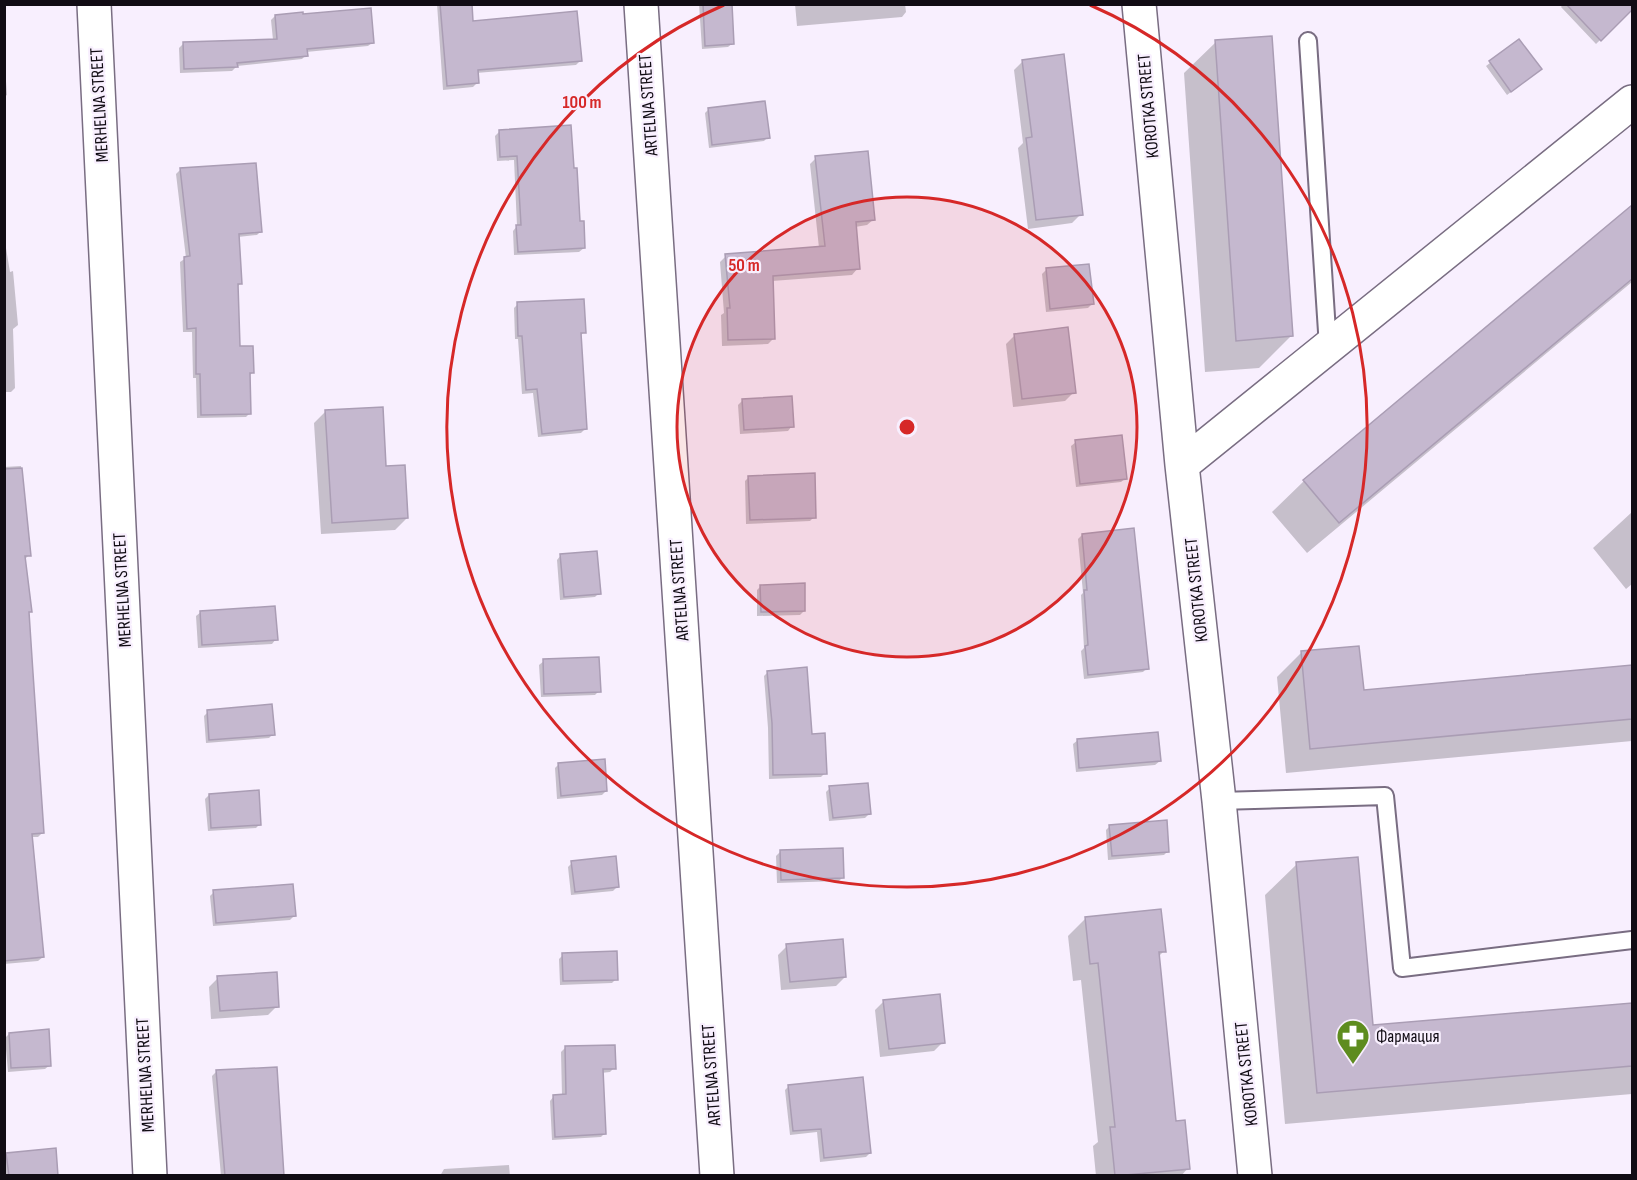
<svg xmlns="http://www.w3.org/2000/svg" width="1637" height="1180" viewBox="0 0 1637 1180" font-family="'Sofia Sans Condensed',sans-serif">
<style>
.shadow{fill:#0003}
.building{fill:#c5b8cf;stroke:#aa9db4;stroke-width:1.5}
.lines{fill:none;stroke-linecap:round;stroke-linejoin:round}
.service-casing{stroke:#796d82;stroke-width:20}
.minor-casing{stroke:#796d82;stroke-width:36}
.service{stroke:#fff;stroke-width:16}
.minor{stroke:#fff;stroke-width:33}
.ring{fill:none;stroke:#d62828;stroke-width:3}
.labels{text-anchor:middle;stroke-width:4.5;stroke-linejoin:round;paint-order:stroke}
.street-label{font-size:18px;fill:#110c14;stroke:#f8effe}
.poi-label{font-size:18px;fill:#110c14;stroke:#f8effe;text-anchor:start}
.centre{fill:#d62828;stroke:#f8effe;stroke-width:3}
.ring-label{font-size:18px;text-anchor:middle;font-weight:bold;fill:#d62828;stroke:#f8effe;stroke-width:4.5;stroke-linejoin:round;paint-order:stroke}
</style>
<rect width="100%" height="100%" fill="#f8effe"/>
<path class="shadow" d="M 437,4 L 470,4 L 472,23 L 580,61 L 576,65 L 476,73 L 477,83 L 473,87 L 443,90 Z
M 699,4 L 730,4 L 733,43 L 728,47 L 702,49 Z
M 795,4 L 905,4 L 906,12 L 902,17 L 797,26 Z
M 1563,4 L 1632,4 L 1632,9 L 1596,44 L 1561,7 Z
M 275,16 L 302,16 L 373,42 L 368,46 L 306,52 L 306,55 L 302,59 L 237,66 L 232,71 L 180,73 L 179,48 L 183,44 L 273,40 L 271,20 Z
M 1519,41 L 1536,73 L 1507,95 L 1486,66 Z
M 1216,42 L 1291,336 L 1259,368 L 1205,372 L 1184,73 Z
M 4,53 L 7,95 L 4,97 Z
M 1023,61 L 1081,214 L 1072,223 L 1028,229 L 1018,148 L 1023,143 L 1014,70 Z
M 709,109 L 768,137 L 764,141 L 709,148 L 705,113 Z
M 499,132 L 578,223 L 584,248 L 579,252 L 514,255 L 513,231 L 517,226 L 514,160 L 497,161 L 495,136 Z
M 816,158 L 874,219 L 867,225 L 855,227 L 858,268 L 852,275 L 772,281 L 774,338 L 768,344 L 722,346 L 721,315 L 724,313 L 720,262 L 726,256 L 819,248 L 810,164 Z
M 180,170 L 261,231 L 257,235 L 238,237 L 240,284 L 237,287 L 239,347 L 252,373 L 249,376 L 250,413 L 246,417 L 197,418 L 196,378 L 193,378 L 192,332 L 183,332 L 180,262 L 186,258 L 176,174 Z
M 1632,207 L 1632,282 L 1307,553 L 1272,512 L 1304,481 Z
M 4,236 L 10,272 L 13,271 L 18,325 L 13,329 L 15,388 L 11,392 L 4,392 Z
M 1046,270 L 1092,304 L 1088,308 L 1046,312 L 1042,274 Z
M 518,304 L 584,332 L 579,337 L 585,429 L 581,433 L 538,437 L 533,393 L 522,394 L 518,339 L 515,339 L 514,308 Z
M 1015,335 L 1074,392 L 1065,401 L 1013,407 L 1006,344 Z
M 742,401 L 792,426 L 788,431 L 740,434 L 738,405 Z
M 326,411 L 385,468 L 407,518 L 395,530 L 321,534 L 314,423 Z
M 1076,442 L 1126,478 L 1121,482 L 1076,487 L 1071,446 Z
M 21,466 L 29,555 L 24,560 L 30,611 L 28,614 L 43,832 L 38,837 L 31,837 L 43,957 L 38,961 L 4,964 L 4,467 Z
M 749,477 L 814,517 L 810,521 L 746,524 L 745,481 Z
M 1632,512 L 1632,584 L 1626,589 L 1593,548 Z
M 1082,535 L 1147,668 L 1143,672 L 1084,679 L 1081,651 L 1084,648 L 1081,595 L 1083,593 L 1078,539 Z
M 561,555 L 599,593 L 595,597 L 560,600 L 557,560 Z
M 761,586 L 804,611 L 800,615 L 757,616 L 757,590 Z
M 201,612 L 276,639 L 272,644 L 198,648 L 196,616 Z
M 1301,653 L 1362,692 L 1632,667 L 1632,741 L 1286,773 L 1277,677 Z
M 544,661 L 599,691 L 595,695 L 541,697 L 539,665 Z
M 768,672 L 811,735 L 825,773 L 821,777 L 769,779 L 768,728 L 764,676 Z
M 208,712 L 273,734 L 269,738 L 206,743 L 204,716 Z
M 1078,740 L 1160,761 L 1155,765 L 1076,772 L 1073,744 Z
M 559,764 L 606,791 L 602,795 L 557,799 L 555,768 Z
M 830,788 L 869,814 L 865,818 L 829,821 L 826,792 Z
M 209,795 L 260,824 L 256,828 L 208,831 L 205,799 Z
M 1110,826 L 1168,851 L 1164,855 L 1108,860 L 1106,830 Z
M 780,852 L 843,877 L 839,881 L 777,883 L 776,856 Z
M 572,863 L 617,887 L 613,891 L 571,895 L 568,867 Z
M 1297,864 L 1371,1027 L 1632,1004 L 1632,1094 L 1285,1124 L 1265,895 Z
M 214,892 L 294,916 L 290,920 L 213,926 L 210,896 Z
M 1086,918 L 1164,951 L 1158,957 L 1175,1122 L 1188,1168 L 1181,1176 L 1096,1176 L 1093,1146 L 1098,1142 L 1081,980 L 1073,981 L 1068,936 Z
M 787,946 L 845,977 L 836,986 L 781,990 L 778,955 Z
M 563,955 L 616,979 L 612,983 L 560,985 L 559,959 Z
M 218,978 L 277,1006 L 268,1015 L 211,1019 L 209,987 Z
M 884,1001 L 943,1042 L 934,1051 L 880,1057 L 875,1010 Z
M 9,1034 L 50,1065 L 45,1069 L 8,1072 L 5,1038 Z
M 565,1048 L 614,1068 L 610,1072 L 601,1073 L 605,1133 L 601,1137 L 552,1140 L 550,1101 L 554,1096 L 562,1096 L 561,1052 Z
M 216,1072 L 282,1176 L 221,1176 L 212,1076 Z
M 789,1086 L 870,1153 L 866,1157 L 820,1162 L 817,1132 L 790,1135 L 785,1090 Z
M 7,1154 L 57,1176 L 5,1176 L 4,1157 Z
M 509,1165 L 510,1176 L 440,1176 L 444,1169 Z"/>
<path class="building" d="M 440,4 L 472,4 L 473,21 L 577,11 L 582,61 L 478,70 L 479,83 L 447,86 Z
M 703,4 L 732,4 L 734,44 L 705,46 Z
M 1566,4 L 1632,4 L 1632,10 L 1601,41 Z
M 371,8 L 374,43 L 307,49 L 308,56 L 237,63 L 238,67 L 184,69 L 183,42 L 277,39 L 275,15 L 303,12 L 303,14 Z
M 1272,36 L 1293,336 L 1236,341 L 1215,40 Z
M 1519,39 L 1542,69 L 1511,92 L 1489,61 Z
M 1064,54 L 1083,215 L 1036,220 L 1026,138 L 1032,137 L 1022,60 Z
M 765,101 L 770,138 L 712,145 L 708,108 Z
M 571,125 L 574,168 L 577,168 L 580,221 L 584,221 L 585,248 L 518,252 L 516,225 L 521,225 L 517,156 L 500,157 L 499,130 Z
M 868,151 L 875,220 L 856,222 L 860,269 L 773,276 L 775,339 L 728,340 L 727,308 L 730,308 L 725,254 L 825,246 L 815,156 Z
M 256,163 L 262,232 L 239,234 L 242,284 L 238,284 L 240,346 L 253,346 L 254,373 L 250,373 L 251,414 L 201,415 L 200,374 L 196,374 L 196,328 L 187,329 L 184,257 L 190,256 L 180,168 Z
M 1632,205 L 1632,279 L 1339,523 L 1303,480 Z
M 1089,264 L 1094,304 L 1050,309 L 1046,268 Z
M 584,299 L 586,333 L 581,333 L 587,429 L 542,434 L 537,389 L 526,390 L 522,336 L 518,336 L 517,302 Z
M 1068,327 L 1076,393 L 1022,399 L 1014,334 Z
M 792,396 L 794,427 L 744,430 L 742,399 Z
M 383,407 L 386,466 L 405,465 L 408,518 L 332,523 L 325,410 Z
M 1122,435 L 1127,479 L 1080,484 L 1075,440 Z
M 22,468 L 31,556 L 25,556 L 32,612 L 29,612 L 33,673 L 44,833 L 32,834 L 44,957 L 4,961 L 4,469 Z
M 815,473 L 816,518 L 750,520 L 748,476 Z
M 1134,528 L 1149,669 L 1088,675 L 1085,646 L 1088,645 L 1084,590 L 1087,590 L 1082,534 Z
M 597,551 L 601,594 L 564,597 L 560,554 Z
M 805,583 L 805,611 L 761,612 L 760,585 Z
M 275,606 L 278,640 L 202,645 L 200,611 Z
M 1359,646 L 1364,690 L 1632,665 L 1632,719 L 1310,749 L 1301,651 Z
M 599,657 L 601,692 L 544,694 L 543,659 Z
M 807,667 L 812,734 L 825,733 L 827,774 L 773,775 L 772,723 L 767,671 Z
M 272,704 L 275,735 L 209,740 L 207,710 Z
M 1158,732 L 1161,761 L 1079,768 L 1077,739 Z
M 605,759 L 607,791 L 561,796 L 558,763 Z
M 868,783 L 871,814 L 833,818 L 829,786 Z
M 259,790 L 261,825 L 211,828 L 209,794 Z
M 1167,820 L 1169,852 L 1112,856 L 1109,825 Z
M 843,848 L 844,878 L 781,880 L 780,850 Z
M 616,856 L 619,887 L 575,892 L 571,861 Z
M 1358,857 L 1373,1025 L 1632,1003 L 1632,1066 L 1317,1093 L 1296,862 Z
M 293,884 L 296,916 L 216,923 L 213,890 Z
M 1161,909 L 1166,952 L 1159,952 L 1176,1121 L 1185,1120 L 1190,1169 L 1115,1176 L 1110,1127 L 1115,1127 L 1098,963 L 1090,964 L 1085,917 Z
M 843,939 L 846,977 L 790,982 L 786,944 Z
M 617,951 L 618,980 L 563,981 L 562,953 Z
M 277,972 L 279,1007 L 220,1011 L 217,976 Z
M 940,994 L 945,1043 L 889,1049 L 883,1000 Z
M 49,1029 L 51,1066 L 11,1068 L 9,1033 Z
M 615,1045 L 616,1069 L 603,1069 L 606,1134 L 555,1137 L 553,1095 L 566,1094 L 565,1046 Z
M 277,1067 L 284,1176 L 225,1176 L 216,1070 Z
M 863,1077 L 871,1153 L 824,1158 L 821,1129 L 793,1131 L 788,1085 Z
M 56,1148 L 58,1176 L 9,1176 L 6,1153 Z"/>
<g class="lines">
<defs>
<path id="service" d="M 1308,41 L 1328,347
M 1219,801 L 1385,796 L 1402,968 L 1632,940"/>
<path id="minor" d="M 94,4 L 150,1176
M 641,4 L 717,1176
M 1139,4 L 1182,465 L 1219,801 L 1255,1176
M 1182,465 L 1632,102"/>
</defs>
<use href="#service" class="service-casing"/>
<use href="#minor" class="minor-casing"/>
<use href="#service" class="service"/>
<use href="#minor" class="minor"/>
</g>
<circle cx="907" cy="427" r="230" fill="#d62828" fill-opacity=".12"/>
<g class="ring">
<circle cx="907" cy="427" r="230"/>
<path d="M1090 5A460 460 0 1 1 724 5"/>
</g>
<defs>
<symbol id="pharmacy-pin" viewBox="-11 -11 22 30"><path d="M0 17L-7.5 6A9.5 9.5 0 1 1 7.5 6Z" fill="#5e8c1f" stroke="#f8effe"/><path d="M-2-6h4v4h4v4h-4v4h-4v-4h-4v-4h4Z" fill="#fff"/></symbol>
</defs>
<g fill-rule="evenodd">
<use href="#pharmacy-pin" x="1334" y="1017" width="38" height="52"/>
</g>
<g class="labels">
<g class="street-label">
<text transform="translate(99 105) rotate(-93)" y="6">MERHELNA STREET</text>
<text transform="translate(648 105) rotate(-94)" y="6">ARTELNA STREET</text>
<text transform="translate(1148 106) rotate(-95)" y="6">KOROTKA STREET</text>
<text transform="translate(122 590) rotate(-93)" y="6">MERHELNA STREET</text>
<text transform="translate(679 590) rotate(-94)" y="6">ARTELNA STREET</text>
<text transform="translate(1196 590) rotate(-96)" y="6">KOROTKA STREET</text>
<text transform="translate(1246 1074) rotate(-96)" y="6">KOROTKA STREET</text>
<text transform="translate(145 1075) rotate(-93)" y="6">MERHELNA STREET</text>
<text transform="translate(711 1075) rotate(-94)" y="6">ARTELNA STREET</text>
</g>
<g class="poi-label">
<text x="1376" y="1042">Фармация</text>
</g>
</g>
<circle cx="907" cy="427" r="9" class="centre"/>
<g class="ring-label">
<text x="582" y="108">100 m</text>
<text x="744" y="271">50 m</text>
</g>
<rect width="1637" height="1180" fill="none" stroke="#110c14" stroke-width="12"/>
</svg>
